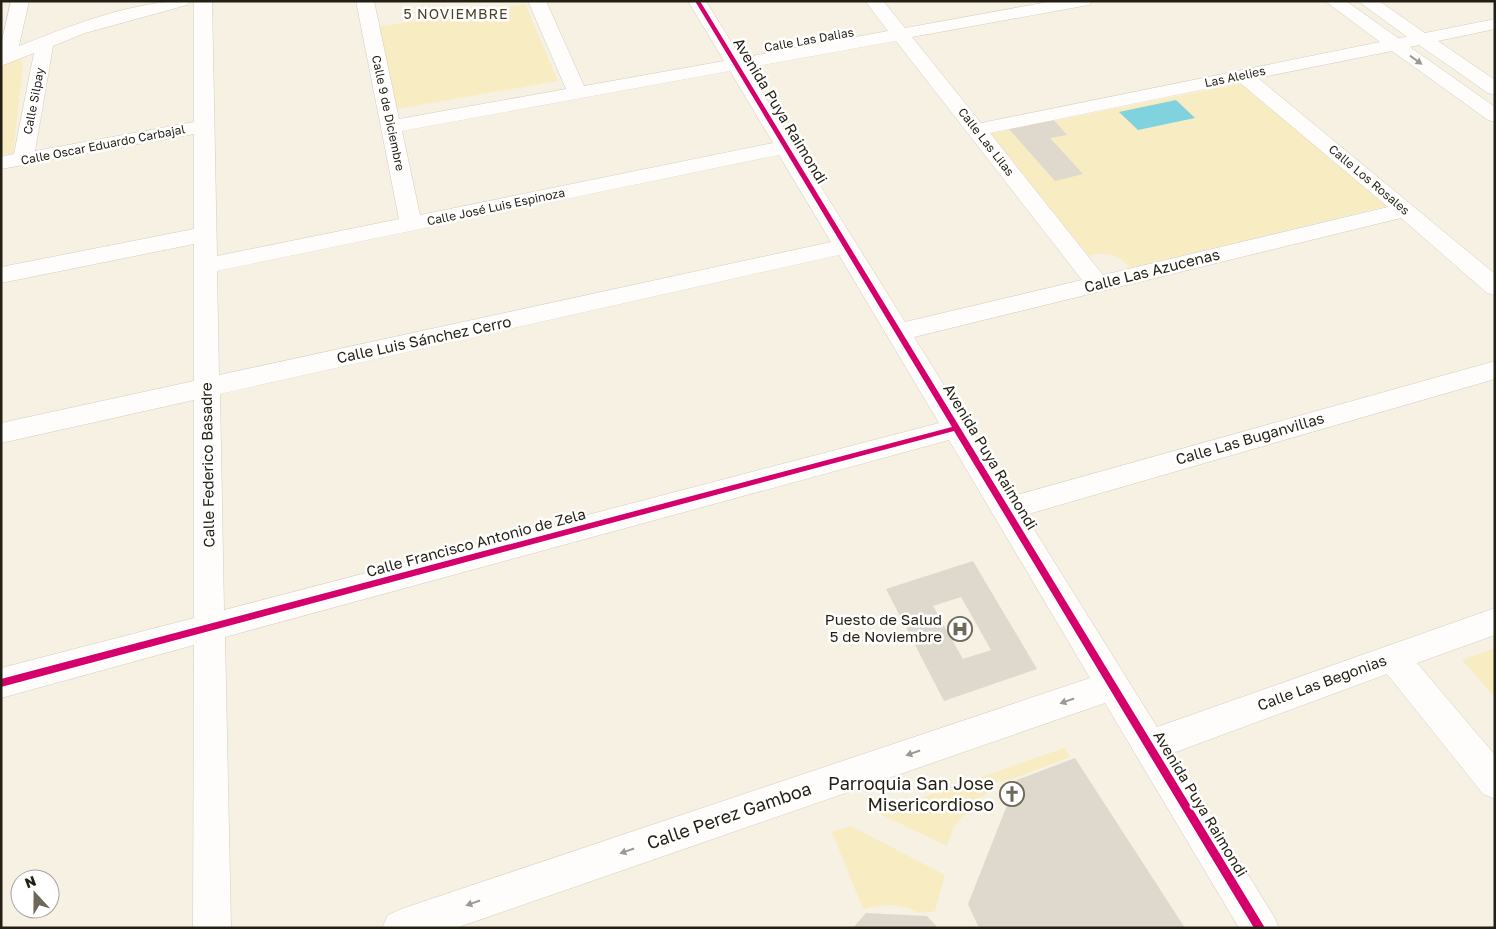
<svg xmlns="http://www.w3.org/2000/svg" width="1496" height="929" viewBox="0 0 1496 929" font-family="'Golos Text',sans-serif">
<style>
.green{fill:#f8ecc3}
.water{fill:#80d2de}
.building{fill:#ded9cc;fill-rule:evenodd}
.lines{fill:none;stroke-linecap:round;stroke-linejoin:round}
.minor-casing{stroke:#d1cdc0;stroke-width:1}
.minor{fill:#fefdfb;fill-rule:evenodd}
.cycleway-casing{stroke:#fff;stroke-width:3}
.cycleway{fill:#d6006c;fill-rule:evenodd}
.oneway{fill:#9b9993}
.labels{text-anchor:middle;stroke-width:5;stroke-linejoin:round;paint-order:stroke}
.far-street-label{font-size:12px;fill:#231f13;stroke:#fff}
.far-neighbourhood-label{font-size:14px;letter-spacing:1px;fill:#4b4225;stroke:#fff}
.street-label{font-size:15px;fill:#231f13;stroke:#fff}
.poi-label{font-size:15px;fill:#231f13;stroke:#fff;text-anchor:end}
.near-poi-label{font-size:18px;fill:#231f13;stroke:#fff;text-anchor:end}
.near-street-label{font-size:18px;fill:#231f13;stroke:#fff}
</style>
<rect width="100%" height="100%" fill="#f6f1e2"/>
<path class="green" d="M 525,4 L 558,81 L 396,109 L 377,27 Z
M 20,58 L 23,65 L 13,153 L 1,155 L 1,67 Z
M 1242,83 L 1387,206 L 1130,268 C 1118,254 1107,251 1089,256 L 987,134 Z
M 1495,648 L 1495,698 L 1462,660 Z
M 1064,748 L 1070,757 L 1012,779 L 997,782 L 954,826 L 947,846 L 878,813 Z
M 851,826 L 945,875 L 935,911 C 912,915 918,910 900,906 C 888,903 875,907 863,909 L 832,832 Z"/>
<path class="water" d="M 1176,100 L 1195,118 L 1138,130 L 1119,112 Z"/>
<path class="building" d="M 1054,120 L 1067,135 L 1050,138 L 1083,174 L 1055,181 L 1009,129 Z
M 973,561 L 1037,669 L 944,701 L 886,589 ZM 961,597 L 991,650 L 963,659 L 933,606 Z
M 1075,758 L 1185,928 L 979,928 L 968,904 L 1017,780 Z
M 866,913 L 927,916 L 938,928 L 853,928 Z"/>
<g class="lines">
<defs>
<path id="minor" d="M 11,1 L 29,1 L 19,46 C 73,25 131,1 190,1 L 187,5 L 85,33 L 53,46 L 35,151 L 194,122 L 194,1 L 212,1 L 217,256 L 399,219 L 356,1 L 374,1 L 399,119 L 566,89 L 528,1 L 546,1 L 584,86 L 724,61 L 688,1 L 706,1 L 741,58 L 888,31 L 865,1 L 883,1 L 905,28 L 1053,1 L 1092,1 L 1089,5 L 1083,6 L 912,37 L 981,123 L 1380,42 L 1325,1 L 1346,1 L 1398,38 L 1407,37 L 1358,1 L 1379,1 L 1425,33 L 1495,19 L 1495,29 L 1438,41 L 1495,80 L 1495,95 L 1488,93 L 1419,45 L 1410,47 L 1495,107 L 1495,122 L 1488,120 L 1392,51 L 1258,78 L 1495,274 L 1495,295 L 1487,293 L 1401,218 L 914,337 L 1013,496 L 1495,361 L 1495,379 L 1025,515 L 1157,727 L 1495,608 L 1495,635 L 1417,663 L 1495,755 L 1495,799 L 1483,794 L 1387,674 L 1173,753 L 1273,915 L 1279,928 L 1239,928 L 1105,703 L 456,928 L 382,928 L 388,915 L 401,909 L 1090,678 L 949,440 L 225,637 L 231,928 L 193,928 L 194,645 L 1,698 L 1,668 L 194,618 L 194,400 L 1,443 L 1,423 L 194,381 L 194,244 L 1,283 L 1,267 L 194,229 L 194,134 L 1,169 L 1,157 L 14,154 L 34,53 L 1,66 L 1,45 ZM 896,41 L 1082,280 L 905,322 L 747,68 ZM 730,71 L 773,143 L 420,215 L 402,131 ZM 1239,82 L 1388,207 L 1103,275 L 990,133 ZM 779,155 L 831,242 L 219,375 L 217,271 ZM 839,255 L 939,423 L 224,610 L 220,394 Z"/>
</defs>
<use href="#minor" class="minor-casing"/>
<use href="#minor" class="minor"/>
<defs>
<path id="cycleway" d="M 695,1 L 700,1 L 1265,928 L 1254,928 L 954,431 L 1,687 L 1,679 L 952,427 Z"/>
</defs>
<use href="#cycleway" class="cycleway-casing"/>
<use href="#cycleway" class="cycleway"/>
</g>
<defs><path id="oneway-solid" d="M-6-.8H1V-3.2L6.5 0L1 3.2V.8H-6Z" transform="scale(1.25)"/></defs>
<g class="oneway">
<use href="#oneway-solid" transform="translate(1416 60) rotate(36)"/>
<use href="#oneway-solid" transform="translate(1067 701) rotate(161)"/>
<use href="#oneway-solid" transform="translate(913 753) rotate(161)"/>
<use href="#oneway-solid" transform="translate(627 851) rotate(161)"/>
<use href="#oneway-solid" transform="translate(473 903) rotate(161)"/>
</g>
<defs>
<symbol id="hospital-ring" viewBox="-11 -11 22 22"><circle r="9.5" fill="#fff" stroke="#6d685b" stroke-width="1.5"/><path d="M-5-5h3v3.5h4V-5h3V5h-3V1.5h-4V5h-3Z" fill="#6d685b"/></symbol>
<symbol id="church-ring" viewBox="-11 -11 22 22"><circle r="9.5" fill="#fff" stroke="#6d685b" stroke-width="1.5"/><path d="M-1.2-6h2.4v3.5h3.3v2.4h-3.3V6h-2.4V-.1h-3.3v-2.4h3.3Z" fill="#6d685b"/></symbol>
</defs>
<g fill-rule="evenodd">
<use href="#hospital-ring" x="946" y="615" width="28" height="28"/>
<use href="#church-ring" x="998" y="780" width="28" height="28"/>
</g>
<g class="labels">
<g class="far-street-label">
<text transform="translate(809 40) rotate(-10)" y="4">Calle Las Dalias</text>
<text transform="translate(1235 77) rotate(-12)" y="4">Las Alelies</text>
<text transform="translate(34 101) rotate(-79)" y="4">Calle Silpay</text>
<text transform="translate(388 113) rotate(78)" y="4">Calle 9 de Diciembre</text>
<text transform="translate(986 142) rotate(52)" y="4">Calle Las Lilas</text>
<text transform="translate(103 145) rotate(-11)" y="4">Calle Oscar Eduardo Carbajal</text>
<text transform="translate(1369 180) rotate(40)" y="4">Calle Los Rosales</text>
<text transform="translate(496 207) rotate(-12)" y="4">Calle José Luis Espinoza</text>
</g>
<g class="far-neighbourhood-label">
<text x="456" y="19">5 NOVIEMBRE</text>
</g>
<g class="street-label">
<text transform="translate(780 111) rotate(59)" y="5">Avenida Puya Raimondi</text>
<text transform="translate(1152 271) rotate(-14)" y="5">Calle Las Azucenas</text>
<text transform="translate(424 340) rotate(-12)" y="5">Calle Luis Sánchez Cerro</text>
<text transform="translate(1250 439) rotate(-16)" y="5">Calle Las Buganvillas</text>
<text transform="translate(990 457) rotate(59)" y="5">Avenida Puya Raimondi</text>
<text transform="translate(208 465) rotate(-91)" y="5">Calle Federico Basadre</text>
<text transform="translate(476 543) rotate(-15)" y="5">Calle Francisco Antonio de Zela</text>
<text transform="translate(1322 683) rotate(-20)" y="5">Calle Las Begonias</text>
<text transform="translate(1200 804) rotate(59)" y="5">Avenida Puya Raimondi</text>
</g>
<g class="poi-label">
<text x="942" y="625">Puesto de Salud<tspan x="942" dy="17">5 de Noviembre</tspan></text>
</g>
<g class="near-poi-label">
<text x="994" y="790">Parroquia San Jose<tspan x="994" dy="21">Misericordioso</tspan></text>
</g>
<g class="near-street-label">
<text transform="translate(729 816) rotate(-19)" y="6">Calle Perez Gamboa</text>
</g>
</g>
<rect width="1496" height="929" fill="none" stroke="#231f13" stroke-width="5"/>
<g transform="translate(35 894) rotate(339)"><circle r="24" fill="#ffffff" stroke="#a7a5a1"/>
<path d="M0-4L9 19L0 12L-9 19Z" fill="#6d685b"/>
<text y="-8" font-size="14" font-weight="bold" text-anchor="middle" fill="#231f13">N</text>
</g>
</svg>
